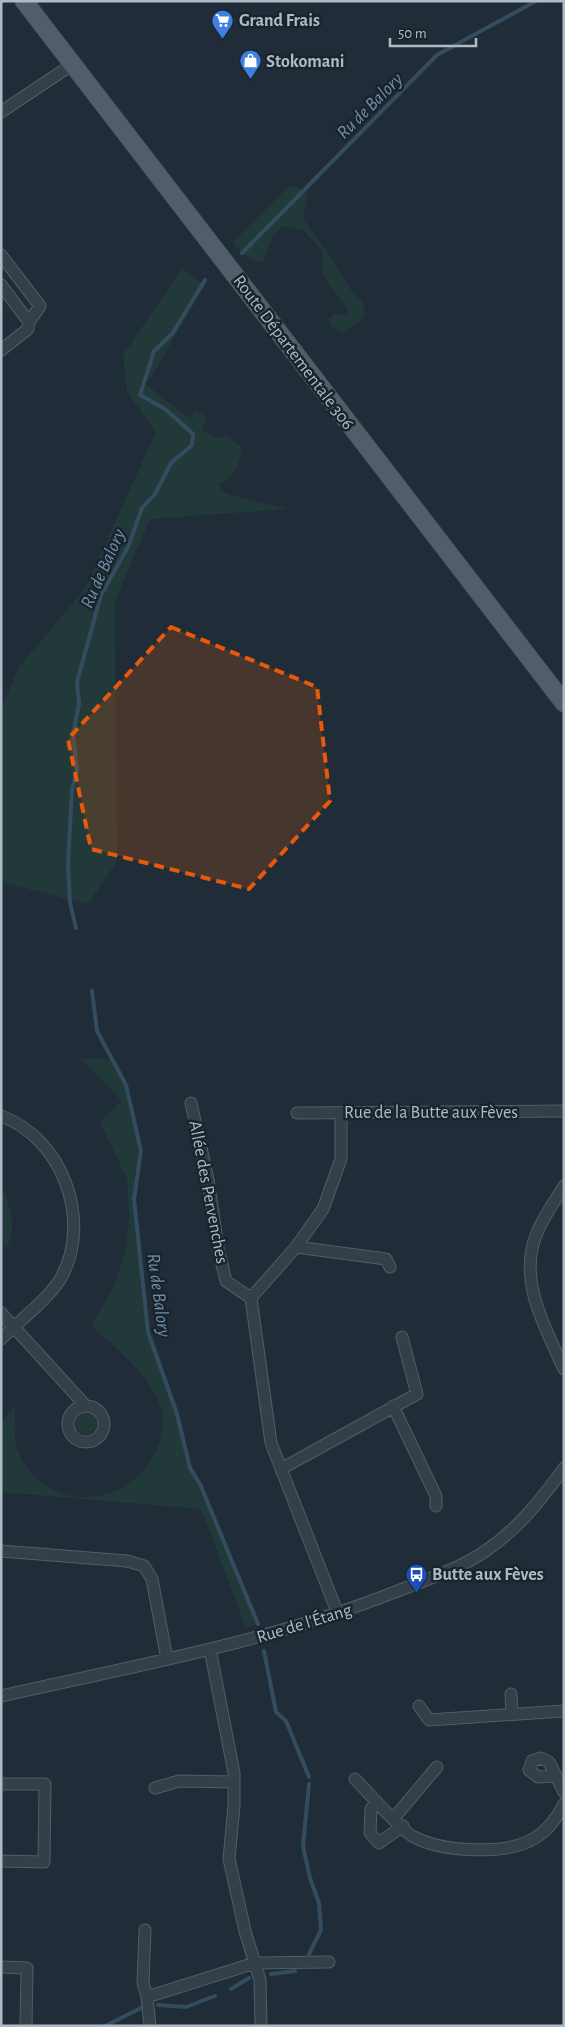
<svg xmlns="http://www.w3.org/2000/svg" width="565" height="2027" viewBox="0 0 565 2027" font-family="'Alegreya Sans',sans-serif">
<style>
.green{fill:#223939}
.lines{fill:none;stroke-linecap:round;stroke-linejoin:round}
.stream{stroke:#334c60;stroke-width:4}
.street-casing{stroke:#515d66;stroke-width:13}
.primary-casing{stroke:#3d4852;stroke-width:19}
.street{stroke:#343f49;stroke-width:11}
.primary{stroke:#515e69;stroke-width:18}
.marked{fill:#e8590c;fill-opacity:0.2;stroke:#e8590c;stroke-width:4;stroke-dasharray:10 6;stroke-linejoin:round}
.labels{text-anchor:middle;stroke-width:5;stroke-linejoin:round;paint-order:stroke}
.poi-label{font-size:18px;font-weight:bold;fill:#aebac5;stroke:#19242d;text-anchor:start}
.street-label{font-size:18px;fill:#aebac5;stroke:#19242d}
.water-label{font-size:19px;font-style:italic;fill:#6e8faa;stroke:#19242d}
</style>
<rect width="100%" height="100%" fill="#202d38"/>
<path class="green" d="M 290,185 C 315,190 305,201 303,219 L 327,251 L 354,295 C 363,301 365,306 365,317 L 342,333 L 330,326 L 329,319 L 334,314 L 349,315 C 346,299 329,290 323,274 C 321,267 324,258 322,250 L 304,231 L 283,226 L 273,236 L 263,261 C 253,263 241,252 233,244 L 234,241 Z
M 182,269 L 205,285 L 150,379 L 144,383 L 190,419 L 195,411 L 206,416 L 202,430 L 218,438 L 228,436 L 242,448 C 238,469 236,475 218,485 L 227,494 L 287,509 L 150,519 L 115,601 L 117,861 L 88,904 L 1,882 L 1,709 L 19,667 L 85,589 L 156,432 L 127,392 L 123,355 Z
M 80,1058 L 110,1059 L 126,1085 L 141,1151 L 134,1199 L 148,1332 L 177,1414 L 190,1468 L 200,1484 L 258,1624 L 246,1628 L 201,1509 L 1,1492 L 1,1422 L 15,1407 C 15,1420 13,1438 17,1449 C 43,1518 137,1510 159,1443 C 162,1433 164,1420 161,1409 C 152,1375 115,1349 91,1325 L 115,1285 L 126,1249 L 129,1217 L 127,1179 L 100,1122 L 122,1101 Z
M 1,1188 C 11,1205 17,1228 7,1247 L 1,1242 Z
M75 1423a11 11 0 1 1 22 0a11 11 0 1 1-22 0Z"/>
<g class="lines">
<path class="stream" d="M 242,253 L 437,55 L 536,1
M 76,928 L 70,903 L 68,864 L 72,789 L 77,771 L 73,735 L 79,704 L 77,682 L 101,595 L 128,547 L 142,508 L 155,494 L 171,463 L 192,445 L 193,434 L 165,409 L 140,395 L 154,351 L 172,334 L 205,280
M 92,991 L 97,1031 L 126,1085 L 141,1151 L 134,1199 L 148,1332 L 177,1414 L 190,1468 L 200,1484 L 258,1624
M 264,1651 L 276,1712 L 286,1721 L 309,1777
M 309,1784 L 303,1846 L 310,1878 L 319,1903 L 321,1930 L 309,1954
M 271,1974 L 295,1971
M 231,1989 L 249,1978
M 158,2005 L 186,2007 L 215,1996
M 105,2026 L 141,2008"/>
<defs>
<path id="street" d="M 1,112 L 73,64
M 1,255 L 40,306 L 29,322 L 1,285
M 1,350 L 28,329 L 29,322
M 191,1103 L 208,1179 L 218,1248 L 226,1281 L 251,1298
M 297,1113 L 564,1111
M 1,1116 C 62,1138 92,1219 62,1276 C 52,1296 18,1322 1,1339
M 564,1186 C 555,1201 543,1217 537,1233 C 517,1279 545,1327 564,1369
M 296,1247 L 386,1259 L 390,1267
M 1,1313 L 85,1405
M68 1424a18 18 0 1 1 36 0a18 18 0 1 1-36 0Z
M 393,1406 L 436,1496 L 436,1506
M 281,1469 L 417,1394 L 402,1337
M 1,1551 L 127,1561 L 144,1566 L 152,1579 L 167,1659
M 338,1614 L 271,1443 L 251,1298 L 296,1247 L 323,1209 L 341,1159 L 341,1113
M 210,1649 L 234,1773 L 234,1806 L 229,1859 L 245,1931 L 260,1980 L 261,2026
M 511,1694 L 512,1714
M 1,1696 C 134,1666 268,1642 395,1592 C 425,1580 457,1570 484,1552 C 517,1530 541,1500 564,1468
M 419,1706 L 429,1720 L 564,1711
M 555,1776 L 538,1777 L 529,1770 L 532,1761 L 541,1758 L 549,1762 L 564,1792
M 355,1779 C 369,1793 398,1827 412,1836 C 441,1852 506,1856 535,1838 C 548,1830 557,1818 564,1804
M 1,1784 L 45,1784 L 44,1862 L 1,1861
M 155,1788 L 179,1781 L 234,1782
M 377,1802 L 371,1809 L 370,1833 L 379,1843 L 403,1826
M 394,1818 L 437,1767
M 145,1930 L 143,1983 L 147,1997 L 255,1963 L 329,1962
M 1,1967 L 27,1968 L 26,2026
M 147,1997 L 150,2026"/>
<path id="primary" d="M 24,1 L 564,703"/>
</defs>
<use href="#street" class="street-casing"/>
<use href="#primary" class="primary-casing"/>
<use href="#street" class="street"/>
<use href="#primary" class="primary"/>
</g>
<path class="marked" d="M 171,627 L 317,687 L 330,801 L 249,889 L 91,849 L 68,739 Z"/>
<defs>
<symbol id="supermarket-pin" viewBox="-11 -11 22 30"><path d="M0 17L-7.5 6A9.5 9.5 0 1 1 7.5 6Z" fill="#3f7fe0" stroke="#19242d"/><path d="M-6-5.5h2.5l.6 2H6L4.5 2H-2.5L-4.4-4H-6ZM-1.5 3.2a1.3 1.3 0 1 0 .1 0ZM3 3.2a1.3 1.3 0 1 0 .1 0Z" fill="#fff"/></symbol>
<symbol id="shop-pin" viewBox="-11 -11 22 30"><path d="M0 17L-7.5 6A9.5 9.5 0 1 1 7.5 6Z" fill="#3f7fe0" stroke="#19242d"/><path d="M-5-2.5h2.3a2.7 3.5 0 0 1 5.4 0H5L5.5 6h-11ZM-1.5-2.5h3a1.5 2.3 0 0 0-3 0Z" fill="#fff"/></symbol>
<symbol id="bus-pin" viewBox="-11 -11 22 30"><path d="M0 17L-7.5 6A9.5 9.5 0 1 1 7.5 6Z" fill="#1a4fb4" stroke="#19242d"/><path d="M-5-6H5V4H4V6H2V4H-2V6H-4V4H-5ZM-3.5-4V0h7V-4ZM-3.5 1.2v1.5H-2V1.2ZM2 1.2v1.5H3.5V1.2Z" fill="#fff"/></symbol>
</defs>
<g fill-rule="evenodd">
<use href="#supermarket-pin" x="210" y="8" width="25" height="34"/>
<use href="#shop-pin" x="238" y="48" width="25" height="34"/>
<use href="#bus-pin" x="404" y="1562" width="25" height="34"/>
</g>
<g class="labels">
<g class="poi-label">
<text x="239" y="26">Grand Frais</text>
<text x="266" y="67">Stokomani</text>
<text x="432" y="1580">Butte aux Fèves</text>
</g>
<g class="street-label">
<text transform="translate(294 352) rotate(53)" y="6">Route Départementale 306</text>
<text x="431" y="1118">Rue de la Butte aux Fèves</text>
<text transform="translate(209 1192) rotate(79)" y="6">Allée des Pervenches</text>
<text transform="translate(304 1623) rotate(-17)" y="6">Rue de l'Étang</text>
</g>
<g class="water-label">
<text transform="translate(369 105) rotate(-45)" y="7">Ru de Balory</text>
<text transform="translate(102 568) rotate(-66)" y="7">Ru de Balory</text>
<text transform="translate(160 1295) rotate(82)" y="7">Ru de Balory</text>
</g>
</g>
<rect width="565" height="2027" fill="none" stroke="#aebac5" stroke-width="5"/>
<path d="M390 38v8h86v-8" fill="none" stroke="#aebac5" stroke-width="2.5"/>
<text x="398" y="38" font-size="15" fill="#aebac5" stroke="#19242d" stroke-width="4" paint-order="stroke">50 m</text>
</svg>
